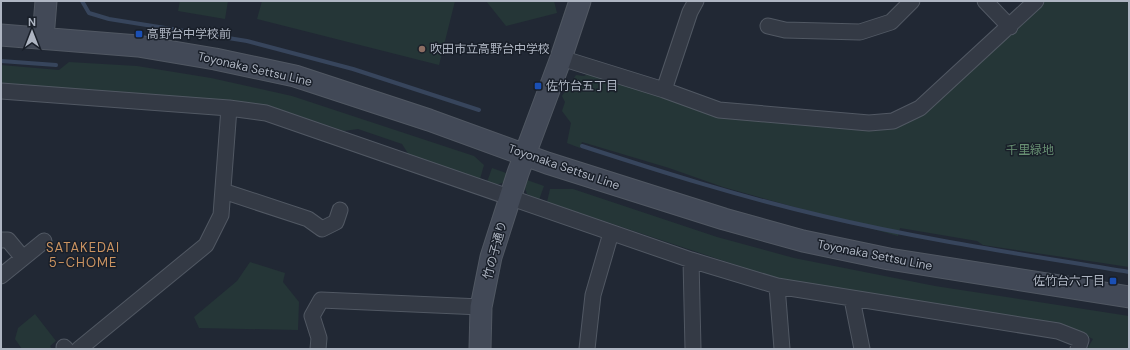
<svg xmlns="http://www.w3.org/2000/svg" width="1130" height="350" viewBox="0 0 1130 350" font-family="'DM Sans','Noto Sans JP',sans-serif">
<style>
.green{fill:#253637}
.lines{fill:none;stroke-linecap:round;stroke-linejoin:round}
.stream{stroke:#37455c;stroke-width:4}
.street-casing{stroke:#515863;stroke-width:17}
.secondary-casing{stroke:#515863;stroke-width:23}
.street{stroke:#343a45;stroke-width:15}
.secondary{stroke:#424957;stroke-width:21}
.transit-dot{fill:#1a4fb4;stroke:#191f29;stroke-width:1.5}
.education-dot{fill:#8d6e63;stroke:#191f29;stroke-width:1.5}
.labels{text-anchor:middle;stroke-width:3;stroke-linejoin:round;paint-order:stroke}
.poi-label{font-size:12px;fill:#aeb5c2;stroke:#191f29;text-anchor:start}
.street-label{font-size:12px;fill:#aeb5c2;stroke:#191f29}
.park-label{font-size:12px;fill:#689073;stroke:#191f29}
.neighbourhood-label{font-size:13px;letter-spacing:1px;fill:#ca9361;stroke:#191f29}
</style>
<rect width="100%" height="100%" fill="#212834"/>
<path class="green" d="M 180,1 L 228,1 L 225,19 L 178,11 Z
M 262,1 L 455,1 L 439,65 L 257,19 Z
M 486,1 L 554,1 L 557,13 L 506,26 Z
M 1043,1 L 1129,1 L 1129,267 L 983,245 L 977,241 L 900,228 L 898,236 L 723,187 L 669,168 L 582,142 L 580,148 L 567,143 L 571,123 L 562,111 L 565,102 L 562,96 L 576,75 L 584,76 L 590,73 L 623,84 L 846,128 L 925,113 Z
M 69,62 L 137,66 L 211,78 L 292,96 L 474,156 L 484,165 L 480,179 L 409,155 L 402,144 L 358,129 L 344,131 L 270,106 L 1,83 L 1,65 L 59,70 Z
M 492,168 L 509,174 C 505,185 498,186 487,182 Z
M 527,180 L 544,186 L 539,200 L 527,194 L 525,188 Z
M 550,189 L 573,189 L 717,237 L 794,258 L 935,286 L 1129,316 L 1129,349 L 1087,349 L 1093,339 L 1061,324 L 781,280 L 547,202 Z
M 250,262 L 285,273 L 283,282 L 299,302 L 298,330 L 199,328 L 194,317 L 237,281 Z
M 35,314 L 56,341 L 50,346 L 52,349 L 22,349 L 15,339 L 18,328 Z"/>
<g class="lines">
<path class="stream" d="M 82,1 L 89,13 L 109,19 L 247,41 L 353,69 L 479,110
M 1,61 L 56,65
M 582,146 C 662,172 741,197 823,216 C 924,240 1027,255 1129,272"/>
<defs>
<path id="street" d="M 985,1 L 1010,27
M 768,26 L 785,30 L 860,32 L 891,22 L 912,1
M 561,58 L 664,90 L 719,110 L 869,123 L 893,121 L 920,108 L 1036,1
M 664,90 L 690,12 L 696,1
M 1,91 L 229,108 L 266,113 L 691,260
M 223,191 L 308,219 L 322,229 L 336,222 L 340,210
M 1,240 L 8,240 L 23,258
M 1,276 L 44,241
M 777,286 L 782,349
M 852,299 L 862,349
M 64,347 L 66,349
M 79,349 L 206,245 L 221,215 L 229,108
M 318,349 L 319,338 L 312,316 L 321,300 L 481,307
M 587,349 L 593,295 L 611,233
M 693,349 L 691,260 L 777,286 L 1058,331 L 1081,340 L 1078,349"/>
<path id="secondary" d="M 1,35 L 138,46 L 215,59 L 295,76 L 429,120 L 547,163 L 724,219 L 803,241 L 889,259 L 1129,297
M 43,38 L 46,1
M 480,349 L 481,307 L 491,257 L 518,173 L 561,58 L 580,1"/>
</defs>
<use href="#street" class="street-casing"/>
<use href="#secondary" class="secondary-casing"/>
<use href="#street" class="street"/>
<use href="#secondary" class="secondary"/>
</g>
<g class="transit-dot">
<rect x="135" y="30" width="8" height="8" rx="2"/>
<rect x="534" y="82" width="8" height="8" rx="2"/>
<rect x="1109" y="277" width="8" height="8" rx="2"/>
</g>
<circle class="education-dot" cx="422" cy="49" r="4"/>
<g class="labels">
<g class="poi-label">
<text x="147" y="38">高野台中学校前</text>
<text x="430" y="53">吹田市立高野台中学校</text>
<text x="546" y="90">佐竹台五丁目</text>
<text x="1105" y="285" text-anchor="end">佐竹台六丁目</text>
</g>
<g class="street-label">
<text transform="translate(255 69) rotate(13)" y="4">Toyonaka Settsu Line</text>
<text transform="translate(564 167) rotate(19)" y="4">Toyonaka Settsu Line</text>
<text transform="translate(495 250) rotate(-75)" y="4">竹の子通り</text>
<text transform="translate(875 255) rotate(11)" y="4">Toyonaka Settsu Line</text>
</g>
<g class="park-label">
<text x="1030" y="154">千里緑地</text>
</g>
<g class="neighbourhood-label">
<text x="83" y="252">SATAKEDAI<tspan x="83" dy="15">5-CHOME</tspan></text>
</g>
</g>
<rect width="1130" height="350" fill="none" stroke="#aeb5c2" stroke-width="4"/>
<g transform="translate(32 32)" stroke="#191f29" stroke-width="3" paint-order="stroke">
<path d="M0-3L7 15L0 10L-7 15Z" fill="#aeb5c2"/>
<text y="-6" font-size="11" font-weight="bold" text-anchor="middle" fill="#aeb5c2">N</text>
</g>
</svg>
